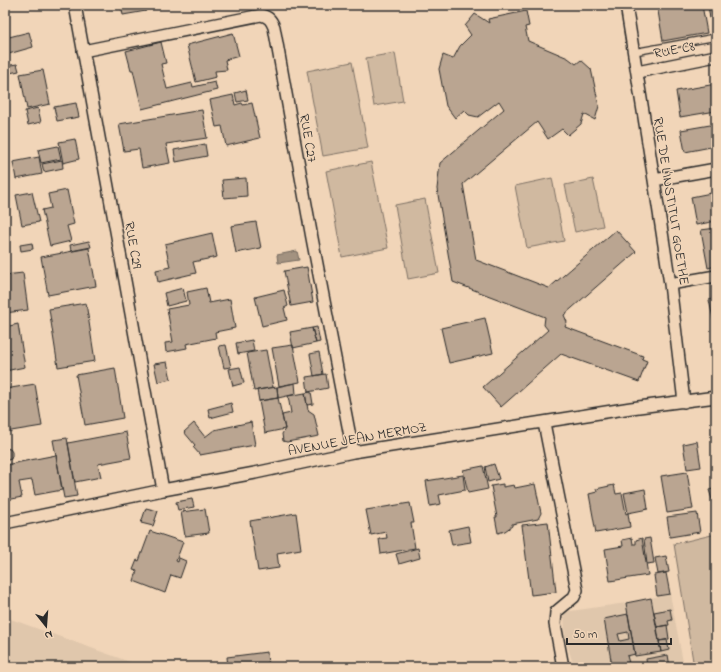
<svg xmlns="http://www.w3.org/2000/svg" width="721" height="672" viewBox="0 0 721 672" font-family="'Indie Flower',sans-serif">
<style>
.built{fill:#e0c7ac}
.green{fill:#d0b9a0;stroke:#7e7266}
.water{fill:#a39280;stroke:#73695e}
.building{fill:#baa591;stroke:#2b2b2b;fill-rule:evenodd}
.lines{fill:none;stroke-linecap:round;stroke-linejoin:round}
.service-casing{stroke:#2b2b2b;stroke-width:8}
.minor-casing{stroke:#2b2b2b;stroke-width:14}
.service{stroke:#f1d5b8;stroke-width:5.5}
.minor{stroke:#f1d5b8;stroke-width:11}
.labels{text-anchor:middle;stroke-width:3;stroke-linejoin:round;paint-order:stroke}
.street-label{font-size:14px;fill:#2b2b2b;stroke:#f1d5b8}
</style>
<rect width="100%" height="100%" fill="#f1d5b8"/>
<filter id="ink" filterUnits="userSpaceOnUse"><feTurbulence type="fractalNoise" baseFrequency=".025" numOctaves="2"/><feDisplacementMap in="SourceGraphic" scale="8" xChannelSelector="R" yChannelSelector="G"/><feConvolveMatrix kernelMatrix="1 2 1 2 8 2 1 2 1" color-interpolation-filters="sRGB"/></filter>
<g filter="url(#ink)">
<path class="built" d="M 670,594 L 684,667 L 574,667 L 565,638 L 564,612 L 626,603 Z
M 5,617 L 144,667 L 5,667 Z"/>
<path class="green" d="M 395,53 L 403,101 L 374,106 L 366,58 Z
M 352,62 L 368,148 L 323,156 L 307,71 Z
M 371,162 L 388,248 L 342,257 L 326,171 Z
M 552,178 L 564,241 L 527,248 L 515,186 Z
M 593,179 L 603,226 L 575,232 L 565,185 Z
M 425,199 L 439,273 L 408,279 L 395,205 Z
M 716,534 L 716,667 L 694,667 L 674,544 Z"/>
<path class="water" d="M 297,251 L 299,260 L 278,263 L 277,255 Z"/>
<path class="building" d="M 121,5 L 145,5 L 146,11 L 123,15 Z
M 657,5 L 702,5 L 707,33 L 663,41 Z
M 708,5 L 716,5 L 716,18 L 710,19 Z
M 526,11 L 529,26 L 525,27 L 528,41 L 568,58 L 576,64 L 581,60 L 591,69 L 599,106 L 595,120 L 584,114 L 581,124 L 568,135 L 562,129 L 548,139 L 541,128 L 537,122 L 463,184 L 476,260 L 549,288 L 616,230 L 636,252 L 564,315 L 567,322 L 565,327 L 643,356 L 642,359 L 647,361 L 639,382 L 561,354 L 501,407 L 483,387 L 548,330 L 544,325 L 545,317 L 453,282 L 437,189 L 440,163 L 504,109 L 499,101 L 478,117 L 469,115 L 464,110 L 455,118 L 446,106 L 439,69 L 443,55 L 453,59 L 460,46 L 471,35 L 465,26 L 475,14 L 489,23 L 488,19 Z
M 29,32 L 33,47 L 5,55 L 5,38 Z
M 233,33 L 239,56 L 225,60 L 227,70 L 215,71 L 216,77 L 196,82 L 187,45 Z
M 161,42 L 166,63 L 161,64 L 167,89 L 192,83 L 193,87 L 215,82 L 217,90 L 142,109 L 133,70 L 131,70 L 126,51 Z
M 17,64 L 19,71 L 5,74 L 5,66 Z
M 43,70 L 50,104 L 27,109 L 20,74 Z
M 716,84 L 716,111 L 680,117 L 676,91 Z
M 246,90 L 248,100 L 237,102 L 235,93 Z
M 233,95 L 235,105 L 242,103 L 243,105 L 252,103 L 260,138 L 226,146 L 222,126 L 216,127 L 210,100 Z
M 76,103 L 79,117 L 57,121 L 54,107 Z
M 38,108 L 41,122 L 28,125 L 25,111 Z
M 202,110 L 207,138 L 166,144 L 170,163 L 142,168 L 139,149 L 124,151 L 119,124 Z
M 716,124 L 716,146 L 685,152 L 681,130 Z
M 75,139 L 79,159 L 63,163 L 59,142 Z
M 205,144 L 207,156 L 176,162 L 174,150 Z
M 58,146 L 61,159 L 41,163 L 38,150 Z
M 39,157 L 42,174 L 16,179 L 13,162 Z
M 62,160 L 63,168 L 44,172 L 42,164 Z
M 246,178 L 247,196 L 224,198 L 222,180 Z
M 67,190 L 74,224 L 67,226 L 71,241 L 50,246 L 42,210 L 51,208 L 48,194 Z
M 32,192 L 39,222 L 22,225 L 16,195 Z
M 716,192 L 716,221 L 696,225 L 691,197 Z
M 256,222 L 261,248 L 236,253 L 231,226 Z
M 716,228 L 716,266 L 708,268 L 701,230 Z
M 212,233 L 217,257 L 193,262 L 196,273 L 158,282 L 156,270 L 170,267 L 165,244 Z
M 89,241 L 91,247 L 71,251 L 70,245 Z
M 32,243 L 33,249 L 21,251 L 20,245 Z
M 89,248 L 96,286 L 48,295 L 41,257 Z
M 307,267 L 313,302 L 291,306 L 284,271 Z
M 23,273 L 28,310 L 5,313 L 5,275 Z
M 183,288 L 186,301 L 167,306 L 164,293 Z
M 206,288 L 209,303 L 230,299 L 235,328 L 215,332 L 216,338 L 186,344 L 187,348 L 166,352 L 165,343 L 173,342 L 167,309 L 189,305 L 187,292 Z
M 284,290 L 288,306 L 284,308 L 287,320 L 262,326 L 255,297 Z
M 716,298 L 716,332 L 709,300 Z
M 86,303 L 95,361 L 58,367 L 49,309 Z
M 485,318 L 493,353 L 449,363 L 441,328 Z
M 18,324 L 25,367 L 5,371 L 5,327 Z
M 317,327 L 320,342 L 316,343 L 312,328 Z
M 312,328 L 316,343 L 293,348 L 290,332 Z
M 252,340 L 254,351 L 238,354 L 236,343 Z
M 226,345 L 231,367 L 224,368 L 219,346 Z
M 293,345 L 300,382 L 279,386 L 272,348 Z
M 266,350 L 273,387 L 254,391 L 247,353 Z
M 319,352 L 323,374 L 314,376 L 310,354 Z
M 167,362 L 171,379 L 158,382 L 154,364 Z
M 240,367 L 244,383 L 233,386 L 229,369 Z
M 115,368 L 123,418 L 85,425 L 76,375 Z
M 326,374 L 328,388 L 308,392 L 306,377 Z
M 295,383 L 296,394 L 278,398 L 277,387 Z
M 35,384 L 42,426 L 5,432 L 5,389 Z
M 277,387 L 278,398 L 259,401 L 257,390 Z
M 311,392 L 313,404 L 307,405 L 305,393 Z
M 305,393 L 308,410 L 314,414 L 319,436 L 287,442 L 283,441 L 282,434 L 285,429 L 282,415 L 291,413 L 288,396 Z
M 278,398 L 285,429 L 265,433 L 259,401 Z
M 231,403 L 233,412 L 210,418 L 208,409 Z
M 251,422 L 255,445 L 200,455 L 193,447 L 195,445 L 184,432 L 194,423 L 205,437 L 214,430 Z
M 126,432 L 131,458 L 98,464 L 101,477 L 75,482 L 68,443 Z
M 67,438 L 77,496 L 64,498 L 53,440 Z
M 697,441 L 701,467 L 687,469 L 683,444 Z
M 5,448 L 10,449 L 12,452 L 12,456 L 11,459 L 5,461 Z
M 56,455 L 62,490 L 35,495 L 32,480 L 19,482 L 22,497 L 7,500 L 5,486 L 5,465 Z
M 494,464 L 499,479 L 488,482 L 485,467 Z
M 483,466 L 488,489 L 468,493 L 463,470 Z
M 687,472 L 693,509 L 667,513 L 661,476 Z
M 463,475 L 465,490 L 439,495 L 441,504 L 430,506 L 426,481 Z
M 503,484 L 503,487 L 514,485 L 515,488 L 535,484 L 541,513 L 538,519 L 512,524 L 512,526 L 505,531 L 498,533 L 495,517 L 497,517 L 491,486 Z
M 614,485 L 616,494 L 622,493 L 626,514 L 628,513 L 630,527 L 596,533 L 589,494 L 597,492 L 596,489 Z
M 716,488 L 716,512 L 709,490 Z
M 645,489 L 648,509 L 628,513 L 624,493 Z
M 192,499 L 194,507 L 178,510 L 176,502 Z
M 410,503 L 414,523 L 411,523 L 415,548 L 381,554 L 379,539 L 387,538 L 386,532 L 371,535 L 366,510 Z
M 146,508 L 158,511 L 153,526 L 141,523 Z
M 205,509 L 209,533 L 185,536 L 181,512 Z
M 296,513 L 301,549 L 277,553 L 279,568 L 258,571 L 250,521 Z
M 697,513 L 700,532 L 670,537 L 667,517 Z
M 548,522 L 556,592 L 531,595 L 522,525 Z
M 468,526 L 471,542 L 452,545 L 449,530 Z
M 150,531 L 183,542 L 176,561 L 178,562 L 179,558 L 186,561 L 180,578 L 171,575 L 165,593 L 134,581 L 137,571 L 133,570 L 137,560 L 139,561 Z
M 632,538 L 633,544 L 636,544 L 636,540 L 642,538 L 648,575 L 610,581 L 605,549 L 623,546 L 622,540 Z
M 650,538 L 654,563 L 647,564 L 644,539 Z
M 418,548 L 420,558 L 399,564 L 396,554 Z
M 666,556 L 669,572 L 658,574 L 655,558 Z
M 666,573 L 670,594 L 657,596 L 654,575 Z
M 651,598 L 661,652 L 635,656 L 626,603 Z
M 670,609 L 672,620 L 668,621 L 669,625 L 657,627 L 654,612 Z
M 628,614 L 635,654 L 627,656 L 629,663 L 612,666 L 604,619 ZM 628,632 L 629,639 L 620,641 L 618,634 Z
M 667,625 L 669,639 L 659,641 L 657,627 Z
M 667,640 L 669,650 L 661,652 L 659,641 Z
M 267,652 L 268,667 L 228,667 L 227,657 Z
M 668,655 L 670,667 L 647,667 L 646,659 Z"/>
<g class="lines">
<defs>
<path id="service" d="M 634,52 L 716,37"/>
<path id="minor" d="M 75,5 L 163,490
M 626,5 L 654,180 L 670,284 L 684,402
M 83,51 L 261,15 C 269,17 271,20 274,27 L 312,238 L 353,452
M 637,72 L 716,56
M 654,180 L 716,169
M 670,284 L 716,276
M 544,423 L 577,590 L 574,597 L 556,612 L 555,624 L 563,667
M 5,523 L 163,490 L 255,473 L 353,452 L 631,408 L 716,397"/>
</defs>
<use href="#service" class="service-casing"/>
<use href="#minor" class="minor-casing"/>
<use href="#service" class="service"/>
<use href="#minor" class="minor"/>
</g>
</g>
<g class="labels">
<g class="street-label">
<text transform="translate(674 49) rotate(-11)" y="5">RUE C8</text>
<text transform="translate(309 138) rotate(80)" y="5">RUE C27</text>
<text transform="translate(672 201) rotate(81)" y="5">RUE DE L'INSTITUT GOETHE</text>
<text transform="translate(134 245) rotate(80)" y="5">RUE C29</text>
<text transform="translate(357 438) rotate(-10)" y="5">AVENUE JEAN MERMOZ</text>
</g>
</g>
<rect width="721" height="672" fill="none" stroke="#f1d5b8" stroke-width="20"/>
<rect x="10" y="10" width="701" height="652" fill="none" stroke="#2b2b2b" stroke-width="1.5" filter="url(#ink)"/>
<g transform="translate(46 626) rotate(163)" stroke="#f1d5b8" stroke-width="3" paint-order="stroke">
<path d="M0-3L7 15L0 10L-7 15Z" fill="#2b2b2b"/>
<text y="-6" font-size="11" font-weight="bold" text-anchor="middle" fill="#2b2b2b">N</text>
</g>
<path d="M567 638v6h104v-6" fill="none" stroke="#2b2b2b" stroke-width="2"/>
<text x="573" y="638" font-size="12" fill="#2b2b2b" stroke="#f1d5b8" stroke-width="3" paint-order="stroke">50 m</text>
</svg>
